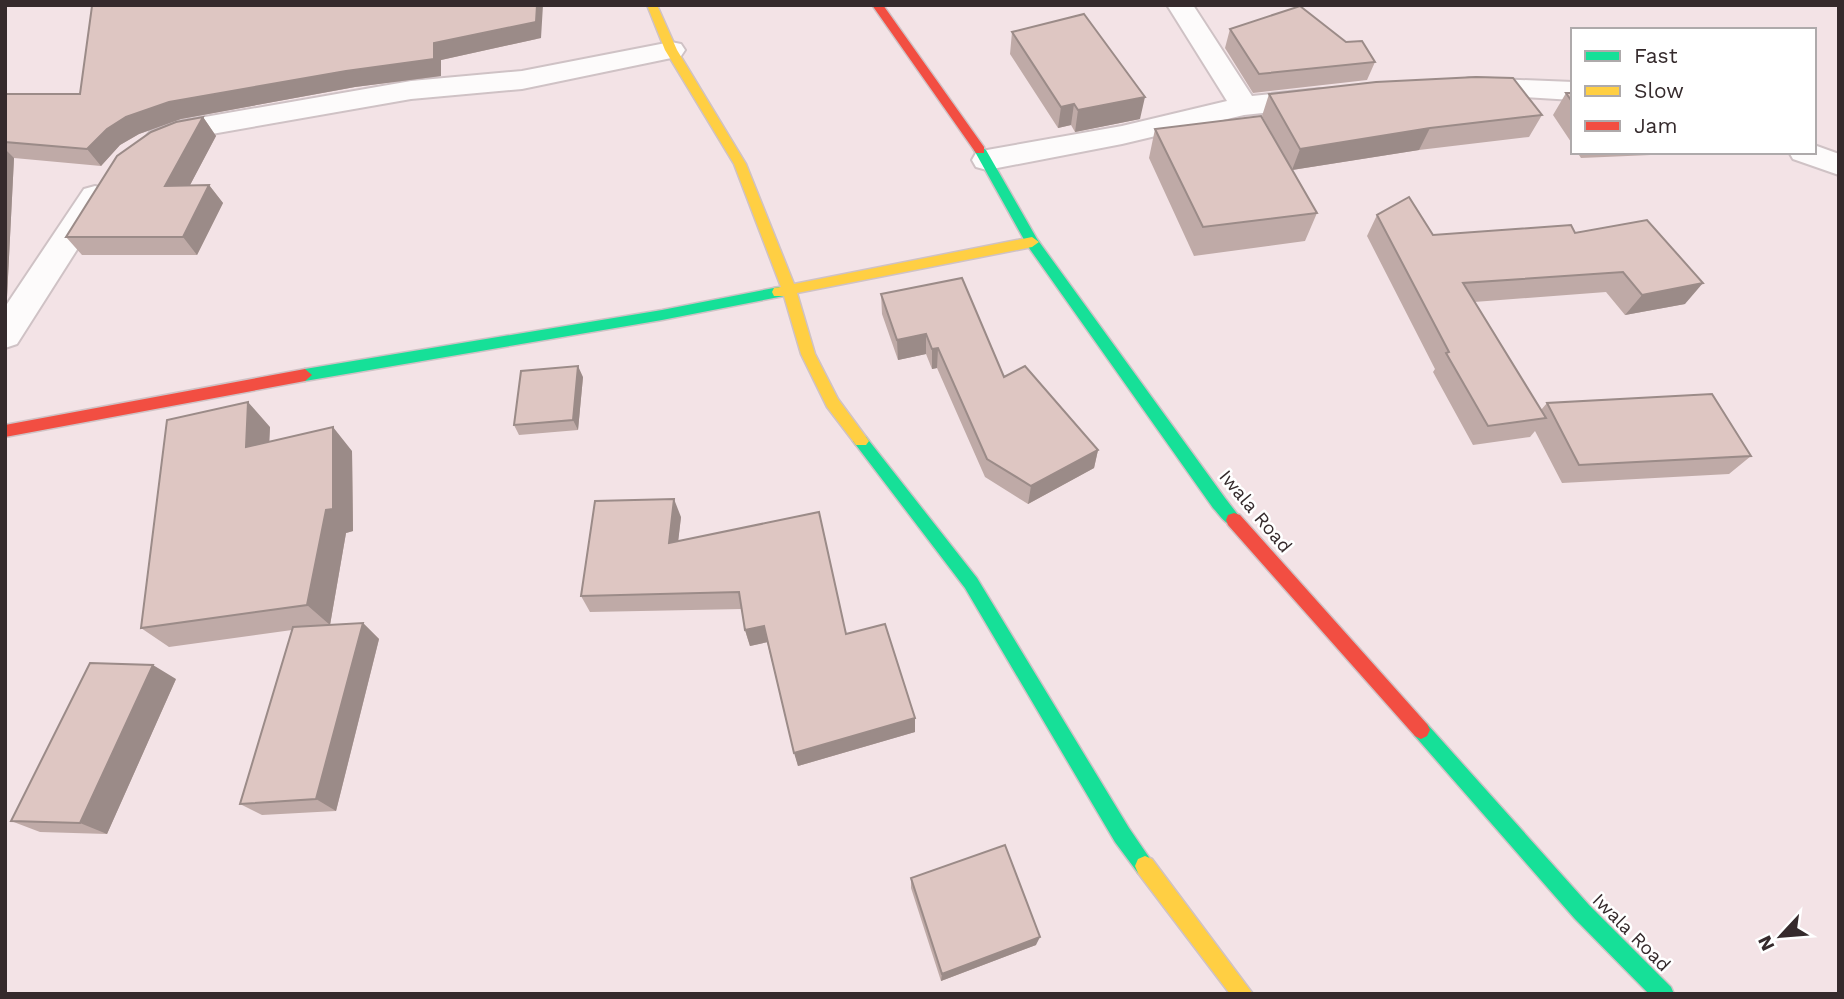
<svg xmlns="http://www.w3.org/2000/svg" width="1844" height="999" viewBox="0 0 1844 999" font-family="'Work Sans',sans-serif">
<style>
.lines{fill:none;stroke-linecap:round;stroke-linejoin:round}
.street-casing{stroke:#cfc2c5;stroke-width:4}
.fast-casing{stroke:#cfc2c5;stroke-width:3}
.slow-casing{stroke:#cfc2c5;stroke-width:3}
.jam-casing{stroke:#cfc2c5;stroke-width:3}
.street{fill:#fdfbfb;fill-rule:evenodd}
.fast{fill:#16e098;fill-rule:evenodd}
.slow{fill:#ffcf43;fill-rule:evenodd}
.jam{fill:#f24e42;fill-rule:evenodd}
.wall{fill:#bfaaa7}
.shaded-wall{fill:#9b8b88}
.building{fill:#dec6c2;stroke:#9b8b88;stroke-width:2}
.labels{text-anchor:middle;stroke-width:5;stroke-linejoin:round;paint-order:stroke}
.street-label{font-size:19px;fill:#352a2c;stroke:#fff}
</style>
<rect width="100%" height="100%" fill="#f3e3e6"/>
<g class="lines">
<defs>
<path id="street" d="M 1167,5 L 1193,5 L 1252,96 L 1319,89 L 1329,92 L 1333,98 L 1329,104 L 1319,107 L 1244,115 L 1122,144 L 987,170 L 976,167 L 972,160 L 976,153 L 987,150 L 1122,126 L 1227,101 Z
M 671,42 L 681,44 L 685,50 L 681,56 L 522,89 L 411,99 L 189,138 L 160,149 L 150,146 L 145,139 L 150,132 L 182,121 L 411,81 L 522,71 Z
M 1469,78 L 1573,82 L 1573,100 L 1459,93 L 1455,87 L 1459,81 Z
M 1814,145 L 1839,154 L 1839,175 L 1793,159 L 1789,152 L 1814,152 Z
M 95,186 L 106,189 L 111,196 L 17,344 L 5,348 L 5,307 L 84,189 Z"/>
<path id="fast" d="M 980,146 L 986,150 L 1037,239 L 1225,498 L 1242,520 L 1240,525 C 1227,529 1221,516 1213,508 L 1027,245 L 974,150 Z
M 779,287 L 786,292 L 784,296 L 662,320 L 305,381 L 298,375 L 305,369 L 662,310 Z
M 861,435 L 866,437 L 977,578 L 1129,828 L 1155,866 L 1152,873 L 1145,876 L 1138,873 L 1115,842 L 965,588 L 856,445 L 853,441 L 856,437 Z
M 1421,721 L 1427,724 L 1589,905 L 1671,987 L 1674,994 L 1649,994 L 1575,919 L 1415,736 L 1412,730 L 1415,724 Z"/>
<path id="slow" d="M 647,5 L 657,5 L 677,50 L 746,164 L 794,284 L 1032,237 L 1039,242 L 1032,247 L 797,293 L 815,354 L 838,399 L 866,437 L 869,441 L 866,445 L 856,445 L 827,407 L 801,354 L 784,296 L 774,296 L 772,292 L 774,288 L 781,287 L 734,164 L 665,50 Z
M 1145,856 L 1152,859 L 1253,994 L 1230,994 L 1138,873 L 1135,866 L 1138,859 Z"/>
<path id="jam" d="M 872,5 L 883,5 L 984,147 L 984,153 L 976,153 Z
M 305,369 L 312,375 L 305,381 L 5,437 L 5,425 Z
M 1234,513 L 1240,515 L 1427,724 L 1430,730 L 1427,736 L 1421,739 L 1415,736 L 1228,525 L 1226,520 L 1228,515 Z"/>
</defs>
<use href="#street" class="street-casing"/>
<use href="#fast" class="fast-casing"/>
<use href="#slow" class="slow-casing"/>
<use href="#jam" class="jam-casing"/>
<use href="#street" class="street"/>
<use href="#fast" class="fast"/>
<use href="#slow" class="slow"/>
<use href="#jam" class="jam"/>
</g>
<path class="wall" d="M 1230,29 L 1346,42 L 1375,62 L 1367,80 L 1253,93 L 1225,48 Z
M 1012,32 L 1140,119 L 1075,132 L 1071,125 L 1058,128 L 1010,54 Z
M 541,38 L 441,60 L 441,76 L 355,87 L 181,119 L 139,134 L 120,145 L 101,166 L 14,158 L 7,297 L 5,298 L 5,94 L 80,94 Z
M 1566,93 L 1573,93 L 1573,145 L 1553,115 Z
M 1269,94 L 1542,115 L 1529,137 L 1419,150 L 1292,170 L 1262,116 Z
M 203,117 L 216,136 L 190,185 L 209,185 L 223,203 L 197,255 L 82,255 L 66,237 Z
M 1155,129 L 1317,213 L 1305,241 L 1194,256 L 1149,158 Z
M 1577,152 L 1675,152 L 1674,154 L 1581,158 Z
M 1377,215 L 1433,235 L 1575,233 L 1685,304 L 1625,315 L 1606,292 L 1474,302 L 1541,410 L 1547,403 L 1751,456 L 1729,474 L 1562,483 L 1535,431 L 1530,437 L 1473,445 L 1433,372 L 1435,369 L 1367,236 Z
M 881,294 L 1004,377 L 1098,450 L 1094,468 L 1028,504 L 985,477 L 937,368 L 932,369 L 926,354 L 898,360 L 882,314 Z
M 583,377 L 578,430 L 519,435 L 514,425 Z
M 270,427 L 269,442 L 352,451 L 353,531 L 346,533 L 330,625 L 363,623 L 379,639 L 336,811 L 262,815 L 240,804 L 292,630 L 169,647 L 141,628 Z
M 681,517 L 678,541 L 846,634 L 915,718 L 915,732 L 798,766 L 767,642 L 750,646 L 745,630 L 742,609 L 590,612 L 581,596 Z
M 176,679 L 107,834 L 40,832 L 11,821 Z
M 911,878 L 1036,945 L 941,981 L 911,888 Z"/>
<path class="shaded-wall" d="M 537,5 L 543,5 L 541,38 L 441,60 L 441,76 L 355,87 L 181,119 L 139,134 L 120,145 L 101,166 L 87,149 L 107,129 L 126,117 L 169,102 L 434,43 Z
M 1145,97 L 1140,119 L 1075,132 L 1078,110 Z
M 1074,104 L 1071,125 L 1058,128 L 1061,107 Z
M 203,117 L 216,136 L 180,204 L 165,186 Z
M 1430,128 L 1419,150 L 1292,170 L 1300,149 Z
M 5,149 L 14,158 L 7,297 L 5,298 Z
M 209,185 L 223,203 L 197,255 L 183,237 Z
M 1703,283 L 1685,304 L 1625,315 L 1642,295 Z
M 926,334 L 926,354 L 898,360 L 897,340 Z
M 938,348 L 937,368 L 932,369 L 932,349 Z
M 578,366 L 583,377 L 578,430 L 573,420 Z
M 248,402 L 270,427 L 268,470 L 246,447 Z
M 333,427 L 352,451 L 353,531 L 346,533 L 330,625 L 307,605 L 326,510 Z
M 1098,450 L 1094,468 L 1028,504 L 1031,486 Z
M 674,499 L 681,517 L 676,560 L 669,543 Z
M 363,623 L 379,639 L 336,811 L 316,799 Z
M 764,626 L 768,642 L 750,646 L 745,630 Z
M 153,665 L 176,679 L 107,834 L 80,823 Z
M 915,718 L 915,732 L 798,766 L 794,753 Z
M 1040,937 L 1036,945 L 941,981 L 942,974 Z"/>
<path class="building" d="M 98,5 L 537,5 L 536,22 L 434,43 L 434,59 L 346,71 L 169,102 L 126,117 L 107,129 L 87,149 L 5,142 L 5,94 L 80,94 L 92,6 Z
M 1300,6 L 1346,42 L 1362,41 L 1375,62 L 1259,74 L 1230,29 Z
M 1084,14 L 1145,97 L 1078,110 L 1074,104 L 1061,107 L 1012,32 Z
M 1476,77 L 1513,78 L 1542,115 L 1430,128 L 1300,149 L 1269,94 L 1376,82 Z
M 1566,93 L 1573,93 L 1573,103 Z
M 1261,116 L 1317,213 L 1203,227 L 1155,129 Z
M 203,117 L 165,186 L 209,185 L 183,237 L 66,237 L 117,156 L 151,132 L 176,122 Z
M 1409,197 L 1433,235 L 1571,225 L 1575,233 L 1647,220 L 1703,283 L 1642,295 L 1623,272 L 1463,283 L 1546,418 L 1488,426 L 1446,353 L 1449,352 L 1377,215 Z
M 962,278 L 1004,377 L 1025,366 L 1098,450 L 1031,486 L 987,459 L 938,348 L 932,349 L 926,334 L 897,340 L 881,294 Z
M 578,366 L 573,420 L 514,425 L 521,371 Z
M 1712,394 L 1751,456 L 1579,465 L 1547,403 Z
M 248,402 L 246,447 L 333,427 L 333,509 L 326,510 L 307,605 L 141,628 L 167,420 Z
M 674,499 L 669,543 L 819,512 L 846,634 L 885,624 L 915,718 L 794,753 L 764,626 L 745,630 L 739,592 L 581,596 L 595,501 Z
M 363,623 L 316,799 L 240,804 L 293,627 Z
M 90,663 L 153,665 L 80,823 L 11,821 Z
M 1005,845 L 1040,937 L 942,974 L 911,878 Z"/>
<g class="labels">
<g class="street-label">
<text transform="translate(1256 511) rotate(50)" y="7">Iwala Road</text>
<text transform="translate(1632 932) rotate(45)" y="7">Iwala Road</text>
</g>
</g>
<rect width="1844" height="999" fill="none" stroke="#352a2c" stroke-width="14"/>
<rect x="1571" y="28" width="245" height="126" fill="#ffffff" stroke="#aeaaab" stroke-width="2"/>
<rect x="1585" y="51" width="35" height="10" fill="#16e098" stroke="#aeaaab" stroke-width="2"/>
<text x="1634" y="63" font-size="21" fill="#352a2c">Fast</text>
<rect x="1585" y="86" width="35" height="10" fill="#ffcf43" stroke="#aeaaab" stroke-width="2"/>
<text x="1634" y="98" font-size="21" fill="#352a2c">Slow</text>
<rect x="1585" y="121" width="35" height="10" fill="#f24e42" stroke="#aeaaab" stroke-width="2"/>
<text x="1634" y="133" font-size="21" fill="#352a2c">Jam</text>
<g transform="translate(1781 936) rotate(244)" stroke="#ffffff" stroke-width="5" paint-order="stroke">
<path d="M0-5L12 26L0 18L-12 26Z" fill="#352a2c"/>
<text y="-10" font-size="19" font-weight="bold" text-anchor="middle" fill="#352a2c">N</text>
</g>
</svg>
